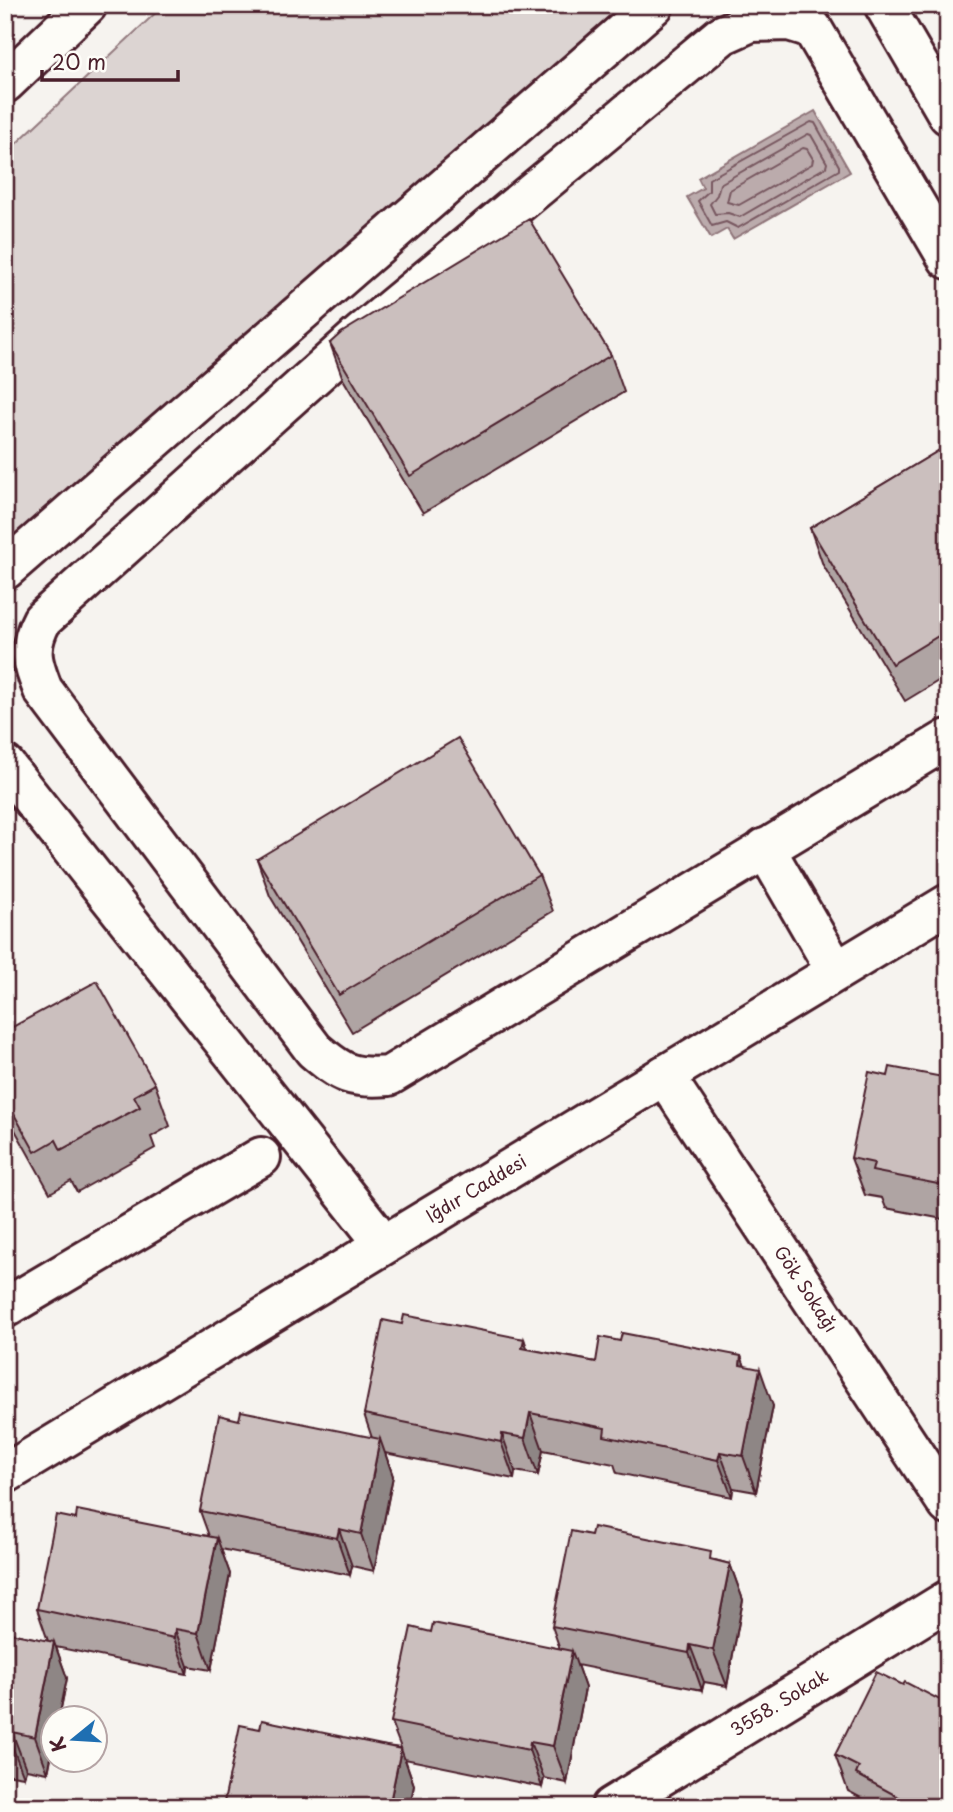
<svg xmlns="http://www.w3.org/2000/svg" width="953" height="1812" viewBox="0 0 953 1812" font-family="'Playpen Sans',sans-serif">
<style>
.green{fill:#dcd4d2;stroke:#937a7e;stroke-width:2}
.water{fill:#bbabac;stroke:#8e7378;stroke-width:2}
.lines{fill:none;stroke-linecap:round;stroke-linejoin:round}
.shore{stroke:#77575f;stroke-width:2}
.minor-casing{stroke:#4a1f2b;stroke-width:44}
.major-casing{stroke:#4a1f2b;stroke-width:44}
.minor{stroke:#fdfcf7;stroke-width:38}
.major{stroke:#fdfcf7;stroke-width:38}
.wall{fill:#afa4a3;stroke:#4a1f2b;stroke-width:2}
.shaded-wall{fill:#8e8685;stroke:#4a1f2b;stroke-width:2}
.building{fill:#cbbfbe;stroke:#4a1f2b;stroke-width:2}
.labels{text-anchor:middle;stroke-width:7;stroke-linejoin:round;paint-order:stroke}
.street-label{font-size:18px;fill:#4a1f2b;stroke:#fdfcf7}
</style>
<rect width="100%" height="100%" fill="#f6f3ef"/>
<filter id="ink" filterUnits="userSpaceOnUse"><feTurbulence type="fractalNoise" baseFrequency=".0143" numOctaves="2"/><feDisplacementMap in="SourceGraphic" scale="14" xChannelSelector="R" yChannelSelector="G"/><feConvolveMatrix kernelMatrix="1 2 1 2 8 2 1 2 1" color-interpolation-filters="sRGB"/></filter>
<g filter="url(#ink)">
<path class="green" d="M 164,5 L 622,5 L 5,549 L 5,154 Z"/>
<path class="water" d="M 815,111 L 850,172 L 733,239 L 727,229 L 711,238 L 687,197 L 703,188 L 698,178 Z"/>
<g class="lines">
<path class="shore" d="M 811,122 L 815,123 L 839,166 L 839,170 L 738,228 L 726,222 L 712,226 L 698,201 L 709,191 L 709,179 Z
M 808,134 L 811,135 L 827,163 L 826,167 L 740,217 L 728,213 L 715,214 L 710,204 L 717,195 L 720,184 Z
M 803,148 L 807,149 L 813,159 L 812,164 L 739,205 L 727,202 L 730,190 Z"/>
<defs>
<g id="minor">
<path d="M 884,5 L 948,115"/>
<path d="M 5,83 L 87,5"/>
<path d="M 948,259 L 812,28 L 789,21 L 751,22 L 722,35 L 362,333 L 42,620 C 27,648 32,662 43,690 L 314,1050 C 342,1074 351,1079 389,1076 L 948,739"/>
<path d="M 5,570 L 654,5"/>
<path d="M 5,765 L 384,1244"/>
<path d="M 765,848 L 836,971"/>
<path id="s1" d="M 664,1075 L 948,1505"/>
<path d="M 5,1308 L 261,1157"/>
<path id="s2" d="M 611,1807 L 948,1600"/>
</g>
<g id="major">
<path id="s3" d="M 5,1474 L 948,904"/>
</g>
</defs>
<use href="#minor" class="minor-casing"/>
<use href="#major" class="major-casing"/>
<use href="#minor" class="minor"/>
<use href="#major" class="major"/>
</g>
<path class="wall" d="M 330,343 L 611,355 L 624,392 L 423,513 L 343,379 Z
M 948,445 L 948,675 L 905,701 L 823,565 L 810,528 Z
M 257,859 L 539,875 L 553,911 L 352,1032 L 270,896 Z
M 5,1031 L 155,1084 L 170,1126 L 151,1137 L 155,1148 L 77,1192 L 71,1181 L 50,1193 L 5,1112 Z
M 888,1076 L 948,1078 L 948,1220 L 886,1208 L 882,1198 L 865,1195 L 851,1158 Z
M 402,1324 L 524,1339 L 527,1349 L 596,1362 L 620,1341 L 741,1356 L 745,1367 L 773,1406 L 756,1492 L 733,1488 L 732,1497 L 617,1473 L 614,1464 L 543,1450 L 538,1475 L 515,1471 L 514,1479 L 385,1453 L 393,1476 L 374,1571 L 352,1566 L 350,1575 L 221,1549 L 230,1574 L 211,1670 L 188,1666 L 187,1674 L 56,1647 L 67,1678 L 48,1773 L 26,1769 L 24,1777 L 5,1774 L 5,1632 L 48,1641 L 37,1609 L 76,1519 L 209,1536 L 200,1511 L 239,1420 L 372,1438 L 364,1414 Z
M 715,1560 L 730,1564 L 743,1600 L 727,1686 L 704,1682 L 702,1690 L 577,1665 L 585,1688 L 567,1783 L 544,1778 L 542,1787 L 405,1759 L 414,1785 L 410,1807 L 223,1807 L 260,1729 L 401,1748 L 391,1722 L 431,1632 L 560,1649 L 552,1626 Z
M 903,1685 L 948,1807 L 867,1807 L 865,1800 L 848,1791 L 835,1755 Z"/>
<path class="shaded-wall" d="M 524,1339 L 537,1376 L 522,1348 Z
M 741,1356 L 755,1393 L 740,1365 Z
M 760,1369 L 773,1406 L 756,1492 L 743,1456 Z
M 530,1413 L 543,1450 L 538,1475 L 525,1438 Z
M 502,1434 L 515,1471 L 514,1479 L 501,1442 Z
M 380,1439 L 393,1476 L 374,1571 L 361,1534 Z
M 720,1452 L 733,1488 L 732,1497 L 718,1460 Z
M 339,1529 L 352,1566 L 350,1575 L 337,1538 Z
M 217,1538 L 230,1574 L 211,1670 L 198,1633 Z
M 730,1564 L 743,1600 L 727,1686 L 713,1650 Z
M 175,1629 L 188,1666 L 187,1674 L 174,1638 Z
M 54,1642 L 67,1678 L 59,1718 L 52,1718 L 52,1751 L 48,1773 L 35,1737 Z
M 690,1645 L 704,1682 L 702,1690 L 689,1653 Z
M 572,1651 L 585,1688 L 567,1783 L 553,1746 Z
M 12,1732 L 26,1769 L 24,1777 L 10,1741 Z
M 530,1742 L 544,1778 L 542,1787 L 529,1750 Z
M 401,1749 L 414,1785 L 410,1807 L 389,1807 Z
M 923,1800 L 925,1807 L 919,1807 Z"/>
<path class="building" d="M 529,219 L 611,355 L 410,476 L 330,343 L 341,333 Z
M 948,445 L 948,630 L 892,664 L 810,528 Z
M 458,738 L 539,875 L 339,995 L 257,859 Z
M 97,981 L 155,1084 L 134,1096 L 140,1107 L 61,1150 L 56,1140 L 35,1152 L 5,1098 L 5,1031 Z
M 890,1067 L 948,1078 L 948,1186 L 872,1171 L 874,1163 L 851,1158 L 869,1072 L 888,1076 Z
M 404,1315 L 524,1339 L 522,1348 L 596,1362 L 600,1337 L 620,1341 L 622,1333 L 741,1356 L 740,1365 L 760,1369 L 743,1456 L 720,1452 L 718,1460 L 604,1436 L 605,1428 L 530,1413 L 525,1438 L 502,1434 L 501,1442 L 364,1414 L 383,1320 L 402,1324 Z
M 241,1411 L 380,1439 L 361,1534 L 339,1529 L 337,1538 L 200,1511 L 219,1415 L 239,1420 Z
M 77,1510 L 217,1538 L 198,1633 L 175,1629 L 174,1638 L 37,1609 L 56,1515 L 76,1519 Z
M 593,1527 L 711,1551 L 710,1559 L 730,1564 L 713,1650 L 690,1645 L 689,1653 L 552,1626 L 571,1531 L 591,1535 Z
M 433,1623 L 572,1651 L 553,1746 L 530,1742 L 529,1750 L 391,1722 L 411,1627 L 431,1632 Z
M 5,1632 L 54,1642 L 35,1737 L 12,1732 L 10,1741 L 5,1740 Z
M 876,1672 L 903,1685 L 905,1682 L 948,1704 L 948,1807 L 936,1807 L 923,1800 L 919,1807 L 917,1807 L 856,1774 L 859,1767 L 835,1755 Z
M 262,1720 L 401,1749 L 389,1807 L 223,1807 L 240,1725 L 260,1729 Z"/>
</g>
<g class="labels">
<g class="street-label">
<text dy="6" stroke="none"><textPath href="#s3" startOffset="551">Iğdır Caddesi</textPath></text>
<text dy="6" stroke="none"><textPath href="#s1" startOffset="257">Gök Sokağı</textPath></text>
<text dy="6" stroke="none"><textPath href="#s2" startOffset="198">3558. Sokak</textPath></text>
</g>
</g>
<rect width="953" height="1812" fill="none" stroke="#fdfcf7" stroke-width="28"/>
<rect x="14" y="14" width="925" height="1784" fill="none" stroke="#4a1f2b" stroke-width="2.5" filter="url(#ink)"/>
<g transform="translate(74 1739) rotate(252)"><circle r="33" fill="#fdfcf7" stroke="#b5a4a5" stroke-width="2"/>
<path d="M0-5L12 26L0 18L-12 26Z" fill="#1f6fb2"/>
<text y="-10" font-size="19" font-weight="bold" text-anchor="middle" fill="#4a1f2b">K</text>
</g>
<path d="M42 70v10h136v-10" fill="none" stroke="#4a1f2b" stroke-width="3.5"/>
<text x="52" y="70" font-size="21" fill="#4a1f2b" stroke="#fdfcf7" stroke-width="5" paint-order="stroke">20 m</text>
</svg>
